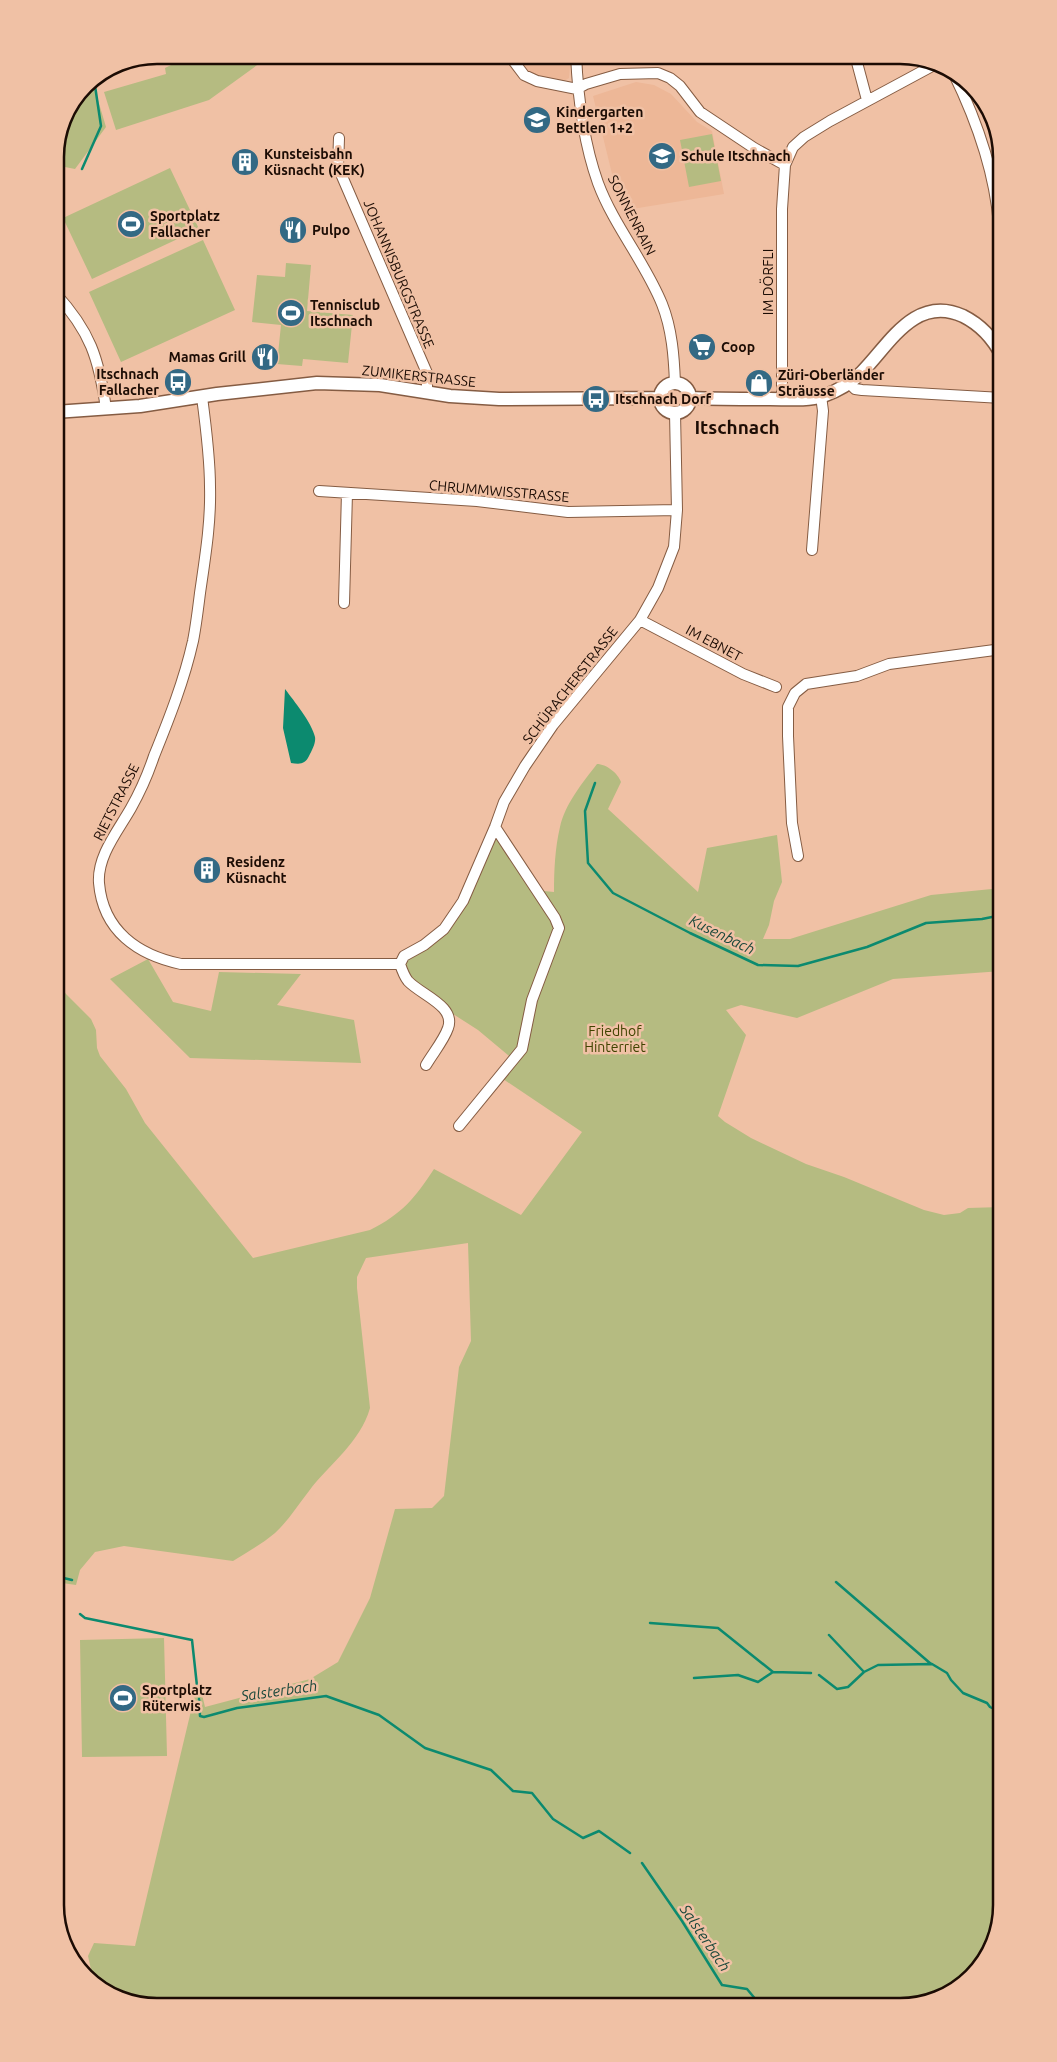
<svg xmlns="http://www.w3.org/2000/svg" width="1057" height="2062" viewBox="0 0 1057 2062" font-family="Ubuntu,sans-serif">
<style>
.built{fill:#edb797}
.green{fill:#b5bb81}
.water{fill:#0c8a6f}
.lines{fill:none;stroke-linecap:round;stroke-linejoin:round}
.stream{stroke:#0c8a6f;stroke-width:2.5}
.minor-casing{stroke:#855c43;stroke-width:12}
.major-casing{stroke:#855c43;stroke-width:15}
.minor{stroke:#fff;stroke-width:10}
.major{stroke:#fff;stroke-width:12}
.labels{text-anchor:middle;stroke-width:5;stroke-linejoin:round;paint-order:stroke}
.poi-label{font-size:14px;font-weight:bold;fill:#1c0c04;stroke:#f0c1a5;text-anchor:start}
.street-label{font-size:14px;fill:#1c0c04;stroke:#f0c1a5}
.park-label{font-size:14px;fill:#404300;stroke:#f0c1a5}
.water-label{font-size:15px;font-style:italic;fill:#1a483b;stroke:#f0c1a5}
.district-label{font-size:19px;font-weight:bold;fill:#1c0c04;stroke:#f0c1a5}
.rim{fill:none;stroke:#1c0c04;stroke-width:2.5}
</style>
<rect width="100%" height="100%" fill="#f0c1a5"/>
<path class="built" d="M 516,55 L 571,55 L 569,78 L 561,83 L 538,79 L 525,69 Z
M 636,82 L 654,85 L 671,94 L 697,122 L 712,131 L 724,194 L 626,210 L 614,182 L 593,96 Z"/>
<path class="green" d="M 191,55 L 271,55 L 209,100 L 116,130 L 104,92 L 166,74 L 165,68 Z
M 92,80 L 106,127 L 75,169 L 55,165 C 55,136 67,97 92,80 Z
M 712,134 L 721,181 L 689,187 L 680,140 Z
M 170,168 L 199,229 L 92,279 L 63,218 Z
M 203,240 L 235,310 L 121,362 L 89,292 Z
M 286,263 L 311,265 L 307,311 L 353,315 L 348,363 L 303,359 L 302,366 L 277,364 L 281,325 L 252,322 L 257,275 L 285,277 Z
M 597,764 C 606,764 618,773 621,782 L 608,809 L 698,892 L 707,848 L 777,835 L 782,882 L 774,901 L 769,925 L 763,939 L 790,939 L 931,895 L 1002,888 L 1002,971 L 893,979 L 797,1018 L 741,1005 L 726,1010 L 746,1035 L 718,1116 L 725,1122 L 751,1138 L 806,1164 L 844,1177 L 924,1210 L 944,1215 L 960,1213 L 968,1208 L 1002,1207 L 1002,1906 L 985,1962 L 939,1999 L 900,2007 L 150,2007 L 100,1990 L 94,1983 L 88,1956 L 94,1943 L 135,1946 L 195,1694 L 200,1686 L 205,1707 L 310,1679 L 338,1662 L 370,1598 L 395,1509 L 432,1508 L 444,1496 L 459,1367 L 471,1341 L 468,1243 L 366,1258 L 357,1277 L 357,1288 L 370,1408 C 360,1443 330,1463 309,1491 C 297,1506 289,1520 275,1533 C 262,1544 247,1552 233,1561 L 124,1546 L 95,1552 L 80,1570 L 76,1585 L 55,1582 L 55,972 L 60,986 L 66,994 L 91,1019 L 96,1030 L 97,1048 L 100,1056 L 126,1089 L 145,1123 L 253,1258 L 370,1230 C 402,1214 415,1198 434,1169 L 521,1215 L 582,1132 L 500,1077 L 514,1060 L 478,1030 L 425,996 L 400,964 L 444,929 L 495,827 L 542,897 L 544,891 L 554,892 C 554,871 555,848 560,827 C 565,804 583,782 597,764 Z
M 148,959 L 173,1002 L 211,1011 L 219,972 L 301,974 L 277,1005 L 354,1020 L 361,1063 L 190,1058 L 110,979 Z
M 164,1638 L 167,1756 L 82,1757 L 80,1640 Z"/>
<path class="water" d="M 285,689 C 294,701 312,723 315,737 C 316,743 312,750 309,756 C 305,765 299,764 291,763 L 283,728 Z"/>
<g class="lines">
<path class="stream" d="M 82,169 L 101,126 L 94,79
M 595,783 L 585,811 L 588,863 L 613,893 L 690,933 L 758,965 L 798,966 L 867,947 L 926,923 L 982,919 L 1002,915
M 55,1576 L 72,1580
M 836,1582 L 931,1664
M 80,1614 L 85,1618 L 192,1640 L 197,1686
M 650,1623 L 718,1628 L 773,1672 L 811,1673
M 829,1635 L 864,1672
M 819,1675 L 837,1689 L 848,1687 L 864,1672 L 878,1665 L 932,1664 L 947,1673 L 951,1680 L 963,1693 L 987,1703 L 990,1707 L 1002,1713
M 694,1678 L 738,1675 L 758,1682 L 773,1672
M 199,1699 L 200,1716 L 204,1717 L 237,1708 L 326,1696 L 379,1715 L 425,1748 L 491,1770 L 513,1791 L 532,1793 L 553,1819 L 583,1838 L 599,1831 L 630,1853
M 642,1863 L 682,1921 L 722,1985 L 747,1989 L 762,2007"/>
<defs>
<path id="minor" d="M 509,55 L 524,75 L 537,81 L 577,89 L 586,84 L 620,74 L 658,73 L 670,78 L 680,86 L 700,112 L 754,148 L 785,165
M 576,55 C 578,99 583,141 598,183 C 614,226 645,262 662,304 C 672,329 674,357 675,383
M 855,55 L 867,100
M 953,72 C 976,119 995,172 999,225
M 339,138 L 338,167 L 427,373 L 427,392
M 55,293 C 90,331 99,358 106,409
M 849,383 L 855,389 L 862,390 L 1002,398
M 202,397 C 206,427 210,457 210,487 C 211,523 205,558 200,593 C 198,609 196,626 193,641 C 184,681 169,719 154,756 C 148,774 140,792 131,808 C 118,831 97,856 99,883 C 103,931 138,955 181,964 L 400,964
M 782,399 L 782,209 L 785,165 L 793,147 L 804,137 L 830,121 L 934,65
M 319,491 L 477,501 L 568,512 L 677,510
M 812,550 L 823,411 L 821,396
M 344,603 L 347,493
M 640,620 L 743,674 L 776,687
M 798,856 L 792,823 L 788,736 L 788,707 L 795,693 L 806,684 L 857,676 L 889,664 L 1002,649
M 426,1065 C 433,1053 444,1040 448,1028 C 456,1006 421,995 408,981 C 404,976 402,970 400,964 L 404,956 L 424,945 L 444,929 L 463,901 L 495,827 L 504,802 L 525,766 L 553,725 L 640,620 L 658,588 L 674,547 L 677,510 L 675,413
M 459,1126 L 522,1049 L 532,1000 L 559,928 L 555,918 L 495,827"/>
<path id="major" d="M660 398a15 15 0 1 1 30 0a15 15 0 1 1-30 0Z
M 690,398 C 717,399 743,399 770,399 C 787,399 807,401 823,396 C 838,391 851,383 862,372 C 889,345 915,294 963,316 C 981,325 993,338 1002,356
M 55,412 L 140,406 L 217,394 L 317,383 L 380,385 L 450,396 L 499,399 L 660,398"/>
</defs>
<use href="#minor" class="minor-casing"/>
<use href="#major" class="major-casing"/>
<use href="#minor" class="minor"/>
<use href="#major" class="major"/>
</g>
<defs>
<symbol id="school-disc" viewBox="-11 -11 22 22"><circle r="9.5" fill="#336984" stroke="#f0c1a5"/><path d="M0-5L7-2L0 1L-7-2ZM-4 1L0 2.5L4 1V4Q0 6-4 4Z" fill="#fff"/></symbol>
<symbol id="building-disc" viewBox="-11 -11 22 22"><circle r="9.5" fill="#336984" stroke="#f0c1a5"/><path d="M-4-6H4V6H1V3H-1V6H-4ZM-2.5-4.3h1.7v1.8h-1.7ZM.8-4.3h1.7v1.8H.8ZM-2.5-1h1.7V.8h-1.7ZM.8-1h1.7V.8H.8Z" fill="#fff"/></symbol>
<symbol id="stadium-disc" viewBox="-11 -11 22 22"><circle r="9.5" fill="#336984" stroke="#f0c1a5"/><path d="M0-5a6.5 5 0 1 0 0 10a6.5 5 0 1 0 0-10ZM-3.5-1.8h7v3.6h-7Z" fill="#fff"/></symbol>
<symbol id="restaurant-disc" viewBox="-11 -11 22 22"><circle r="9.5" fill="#336984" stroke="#f0c1a5"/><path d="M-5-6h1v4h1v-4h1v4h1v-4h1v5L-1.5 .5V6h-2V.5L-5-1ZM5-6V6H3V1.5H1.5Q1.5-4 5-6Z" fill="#fff"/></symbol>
<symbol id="supermarket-disc" viewBox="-11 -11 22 22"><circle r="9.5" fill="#336984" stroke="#f0c1a5"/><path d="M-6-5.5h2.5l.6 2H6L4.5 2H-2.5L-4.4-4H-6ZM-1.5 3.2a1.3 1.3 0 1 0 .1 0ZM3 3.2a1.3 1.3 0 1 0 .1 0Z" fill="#fff"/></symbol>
<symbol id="bus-disc" viewBox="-11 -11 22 22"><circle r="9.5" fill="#336984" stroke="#f0c1a5"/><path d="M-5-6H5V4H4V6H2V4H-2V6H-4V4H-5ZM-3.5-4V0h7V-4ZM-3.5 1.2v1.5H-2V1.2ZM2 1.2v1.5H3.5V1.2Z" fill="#fff"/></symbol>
<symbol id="shop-disc" viewBox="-11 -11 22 22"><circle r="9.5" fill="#336984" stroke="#f0c1a5"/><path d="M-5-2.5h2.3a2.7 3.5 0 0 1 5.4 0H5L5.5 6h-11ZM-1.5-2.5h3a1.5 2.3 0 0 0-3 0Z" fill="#fff"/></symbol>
</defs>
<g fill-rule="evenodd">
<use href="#school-disc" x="521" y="104" width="32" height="32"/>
<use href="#school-disc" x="646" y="140" width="32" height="32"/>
<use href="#building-disc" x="229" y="146" width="32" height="32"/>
<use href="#stadium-disc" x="115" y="208" width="32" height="32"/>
<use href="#restaurant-disc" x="277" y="214" width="32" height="32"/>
<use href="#stadium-disc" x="275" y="297" width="32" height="32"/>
<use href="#supermarket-disc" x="686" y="331" width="32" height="32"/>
<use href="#restaurant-disc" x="249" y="341" width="32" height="32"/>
<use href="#bus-disc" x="162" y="366" width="32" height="32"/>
<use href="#shop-disc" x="743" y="367" width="32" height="32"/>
<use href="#bus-disc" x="580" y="383" width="32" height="32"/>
<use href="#building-disc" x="191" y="854" width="32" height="32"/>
<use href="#stadium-disc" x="107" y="1682" width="32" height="32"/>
</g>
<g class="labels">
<g class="poi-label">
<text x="556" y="117">Kindergarten<tspan x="556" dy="16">Bettlen 1+2</tspan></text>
<text x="264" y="159">Kunsteisbahn<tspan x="264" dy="16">Küsnacht (KEK)</tspan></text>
<text x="681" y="161">Schule Itschnach</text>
<text x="150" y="221">Sportplatz<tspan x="150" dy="16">Fallacher</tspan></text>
<text x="312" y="235">Pulpo</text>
<text x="310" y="310">Tennisclub<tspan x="310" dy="16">Itschnach</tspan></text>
<text x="721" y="352">Coop</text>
<text x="246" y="362" text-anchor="end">Mamas Grill</text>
<text x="159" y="379" text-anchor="end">Itschnach<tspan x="159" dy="16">Fallacher</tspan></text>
<text x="778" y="380">Züri-Oberländer<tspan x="778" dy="16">Sträusse</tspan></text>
<text x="615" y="404">Itschnach Dorf</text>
<text x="226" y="867">Residenz<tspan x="226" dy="16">Küsnacht</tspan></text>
<text x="142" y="1695">Sportplatz<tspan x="142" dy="16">Rüterwis</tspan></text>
</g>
<g class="street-label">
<text transform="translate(632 215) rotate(63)" y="5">SONNENRAIN</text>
<text transform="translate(399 274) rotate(67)" y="5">JOHANNISBURGSTRASSE</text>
<text transform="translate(768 282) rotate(-90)" y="5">IM DÖRFLI</text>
<text transform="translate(419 376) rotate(6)" y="5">ZUMIKERSTRASSE</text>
<text transform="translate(499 491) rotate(5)" y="5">CHRUMMWISSTRASSE</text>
<text transform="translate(714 643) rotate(28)" y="5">IM EBNET</text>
<text transform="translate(570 685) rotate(-52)" y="5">SCHÜRACHERSTRASSE</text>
<text transform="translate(116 802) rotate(-63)" y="5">RIETSTRASSE</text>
</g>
<g class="park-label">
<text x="615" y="1036">Friedhof<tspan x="615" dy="16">Hinterriet</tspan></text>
</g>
<g class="water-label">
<text transform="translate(722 935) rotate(26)" y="5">Kusenbach</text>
<text transform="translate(279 1691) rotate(-8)" y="5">Salsterbach</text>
<text transform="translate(705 1938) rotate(56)" y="5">Salsterbach</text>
</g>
<g class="district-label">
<text x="737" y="434">Itschnach</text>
</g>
</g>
<path d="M0 0H1057V2062H0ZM157 64H900A93 93 0 0 1 993 157V1905A93 93 0 0 1 900 1998H157A93 93 0 0 1 64 1905V157A93 93 0 0 1 157 64Z" fill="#f0c1a5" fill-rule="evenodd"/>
<path class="rim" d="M157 64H900A93 93 0 0 1 993 157V1905A93 93 0 0 1 900 1998H157A93 93 0 0 1 64 1905V157A93 93 0 0 1 157 64Z"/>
</svg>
